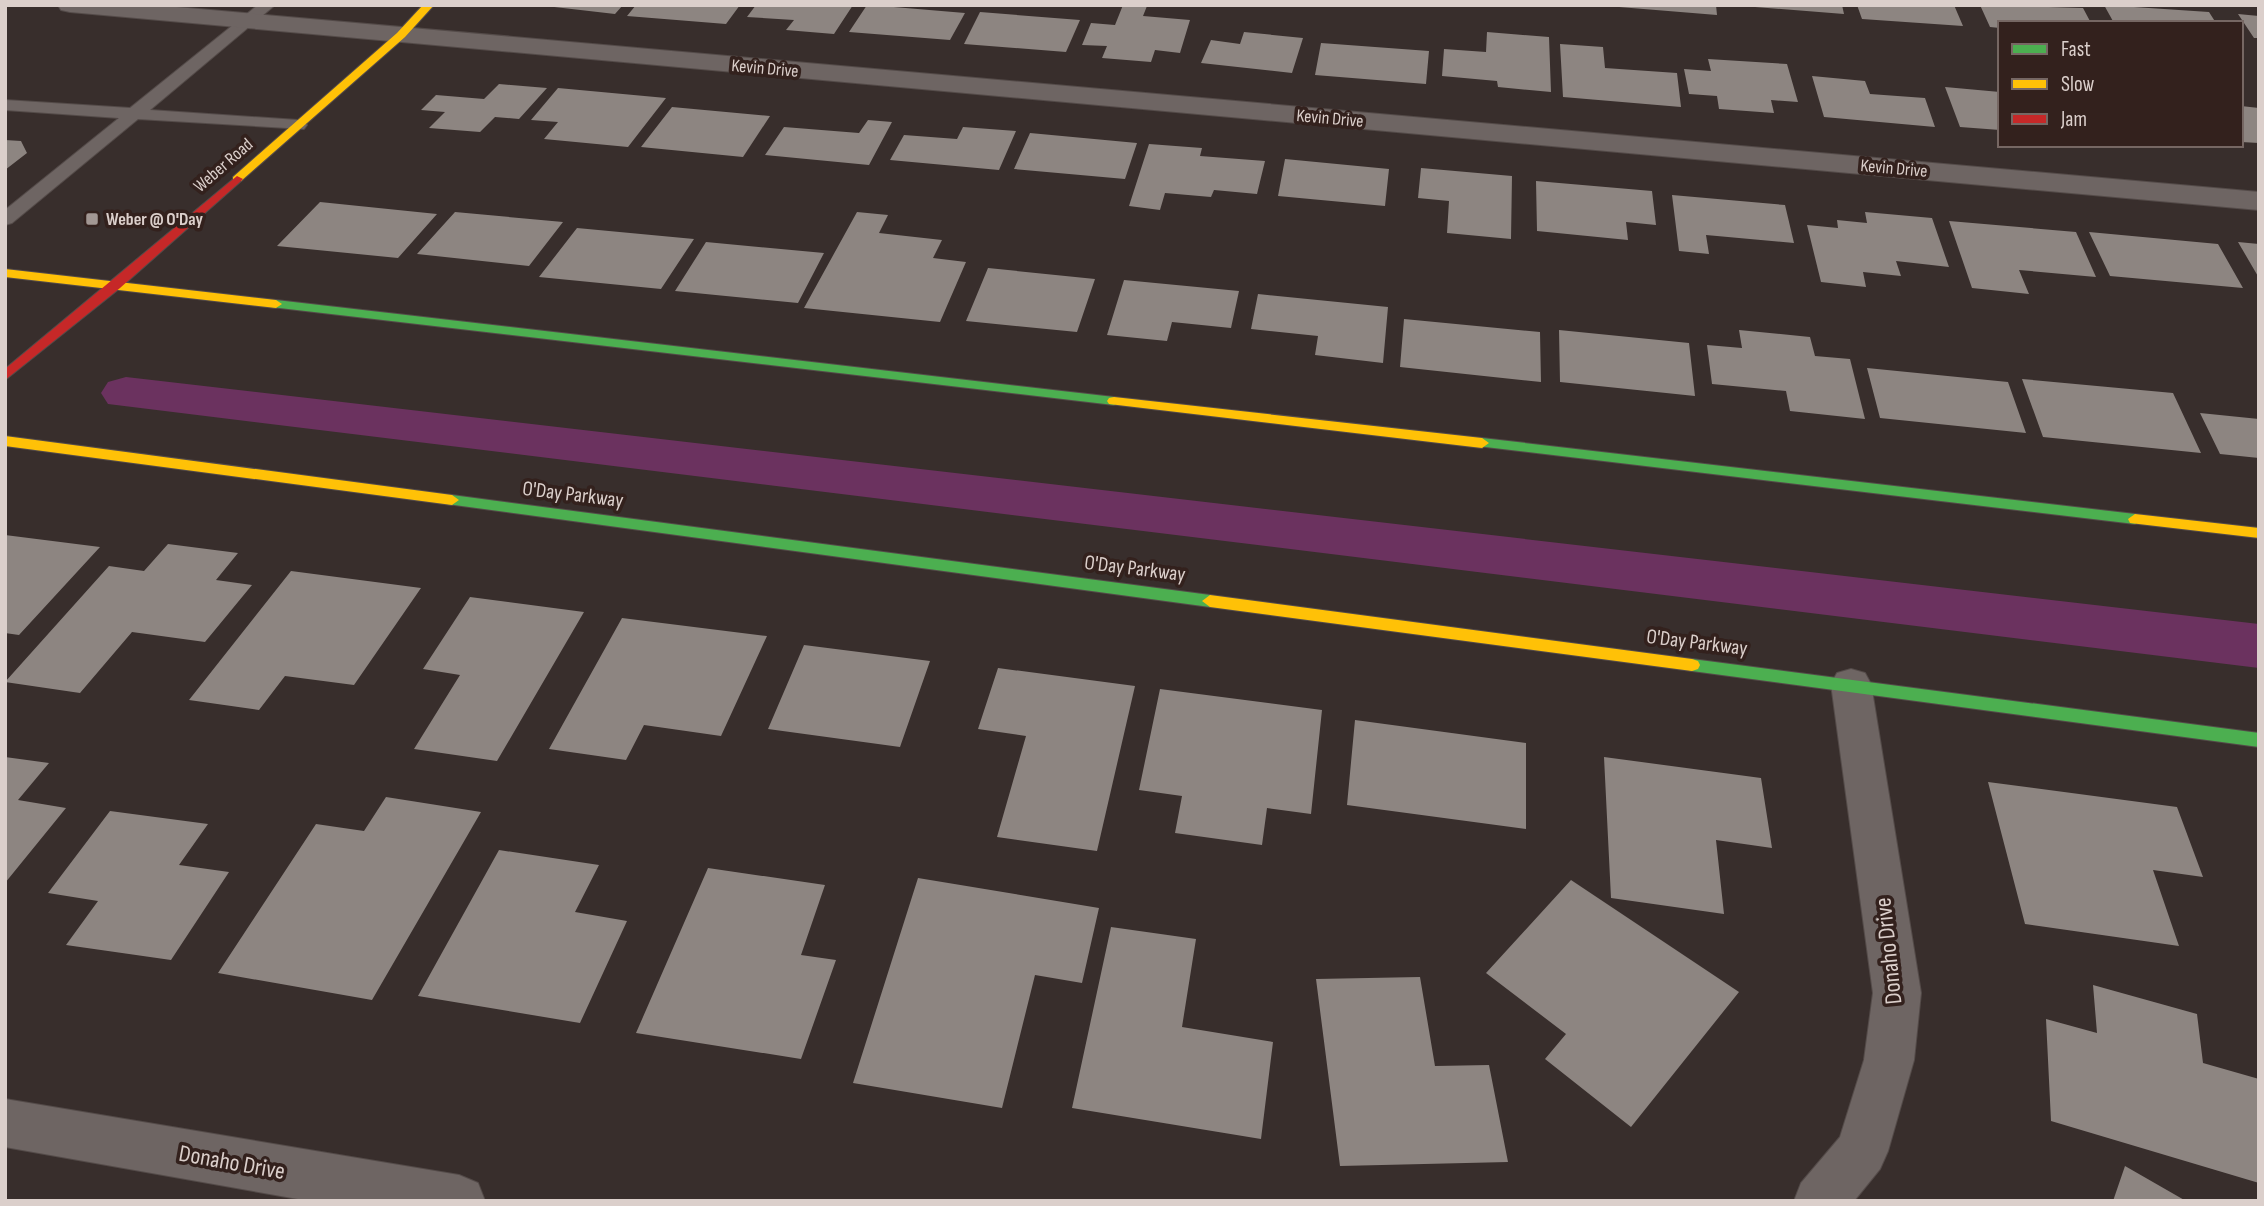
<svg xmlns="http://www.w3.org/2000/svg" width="2264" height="1206" viewBox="0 0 2264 1206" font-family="'Sofia Sans Condensed',sans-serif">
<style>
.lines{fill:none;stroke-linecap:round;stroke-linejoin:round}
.canal{fill:#6b325f;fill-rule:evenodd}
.building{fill:#8d8581}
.lane-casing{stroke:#544b49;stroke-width:2}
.street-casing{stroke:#544b49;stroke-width:2}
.fast-casing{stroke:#544b49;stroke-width:2}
.slow-casing{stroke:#544b49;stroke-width:2}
.jam-casing{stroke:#544b49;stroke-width:2}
.lane{fill:#6e6563;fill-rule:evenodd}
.street{fill:#6e6563;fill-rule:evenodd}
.fast{fill:#4caf50;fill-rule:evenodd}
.slow{fill:#ffc107;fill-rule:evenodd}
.jam{fill:#c62828;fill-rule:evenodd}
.poi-dot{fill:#a29793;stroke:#33211d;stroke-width:2.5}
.labels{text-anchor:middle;stroke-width:7;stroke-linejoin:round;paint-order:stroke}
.far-street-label{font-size:18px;fill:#dbcfcb;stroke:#33211d}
.far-poi-label{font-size:18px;font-weight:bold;fill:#dbcfcb;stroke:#33211d;text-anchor:start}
.street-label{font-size:21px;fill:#dbcfcb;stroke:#33211d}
.near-street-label{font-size:24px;fill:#dbcfcb;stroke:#33211d}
</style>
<rect width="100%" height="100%" fill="#382e2c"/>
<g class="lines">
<path class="canal" d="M 126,377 L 2259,624 L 2259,668 L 108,404 L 101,393 L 108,382 Z"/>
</g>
<path class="building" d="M 537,5 L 623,5 L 615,14 Z
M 636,5 L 740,5 L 726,24 L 627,16 Z
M 756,5 L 853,5 L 834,34 L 786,30 L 794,20 L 747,17 Z
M 867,5 L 870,5 L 965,13 L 950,40 L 849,32 Z
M 1123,5 L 1147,6 L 1143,16 L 1190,20 L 1180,53 L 1155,50 L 1151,62 L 1102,58 L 1107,46 L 1082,45 L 1091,23 L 1115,25 Z
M 1619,5 L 1716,5 L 1717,15 L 1619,7 Z
M 1755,5 L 1842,5 L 1844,14 L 1755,7 Z
M 1857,5 L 1954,5 L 1963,26 L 1862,19 Z
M 1980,5 L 2083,8 L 2091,23 L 2000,23 L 2000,28 L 1990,27 Z
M 2104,5 L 2209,12 L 2216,23 L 2114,23 Z
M 980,12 L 1080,20 L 1066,52 L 964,44 Z
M 2238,14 L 2259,16 L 2259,38 L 2254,38 Z
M 1244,32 L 1303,38 L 1292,73 L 1201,63 L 1211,40 L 1240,44 Z
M 1487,32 L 1549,37 L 1551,92 L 1498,87 L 1497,81 L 1442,76 L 1444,49 L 1486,52 Z
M 1321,43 L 1429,51 L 1426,84 L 1315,75 Z
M 1560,44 L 1603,47 L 1605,68 L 1677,73 L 1681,107 L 1563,97 Z
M 1708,59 L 1787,64 L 1798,102 L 1771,100 L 1774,113 L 1719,109 L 1717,96 L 1689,94 L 1684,69 L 1711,71 Z
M 1812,76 L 1865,81 L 1870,94 L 1925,98 L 1935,127 L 1824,117 Z
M 499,84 L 547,88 L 519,119 L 495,117 L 480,132 L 429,128 L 445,112 L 421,110 L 436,95 L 484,99 Z
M 1945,87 L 2000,92 L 2000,130 L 1960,127 Z
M 558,88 L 666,98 L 628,147 L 544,139 L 558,122 L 531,120 Z
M 2241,106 L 2259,108 L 2259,143 L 2241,142 Z
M 672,107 L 770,116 L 743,157 L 641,147 Z
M 868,120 L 892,122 L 869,165 L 765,155 L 784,127 L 859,133 Z
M 963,127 L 1016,131 L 999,170 L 890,160 L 904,135 L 957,139 Z
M 1030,133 L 1137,143 L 1125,179 L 1014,169 Z
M 5,140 L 21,141 L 27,153 L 5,170 Z
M 1149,144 L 1202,148 L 1200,156 L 1265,161 L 1257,194 L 1214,190 L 1211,197 L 1165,193 L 1160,210 L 1129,206 Z
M 1285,159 L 1389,169 L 1385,206 L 1278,196 Z
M 1421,168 L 1512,176 L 1511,239 L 1447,233 L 1449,201 L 1418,198 Z
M 1536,181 L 1652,191 L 1656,225 L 1626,222 L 1628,240 L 1537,231 Z
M 1672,195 L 1785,205 L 1794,243 L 1706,235 L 1709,254 L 1679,251 Z
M 320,202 L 437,214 L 398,258 L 277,246 Z
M 455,212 L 563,222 L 529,266 L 417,254 Z
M 857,212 L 888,215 L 879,233 L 942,240 L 933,258 L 966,262 L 940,322 L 804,308 Z
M 1865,212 L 1932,218 L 1949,267 L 1896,261 L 1901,276 L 1863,272 L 1866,287 L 1821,282 L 1807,225 L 1838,228 L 1837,220 L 1867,223 Z
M 1949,221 L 2076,232 L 2096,277 L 2019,270 L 2029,294 L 1972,288 Z
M 577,228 L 694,239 L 661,289 L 539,277 Z
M 2089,232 L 2218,244 L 2243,288 L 2110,276 Z
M 706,242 L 824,253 L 798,303 L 675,291 Z
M 2238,242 L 2259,244 L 2259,278 Z
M 988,268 L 1095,279 L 1077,332 L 966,321 Z
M 1124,280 L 1239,291 L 1231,328 L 1172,322 L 1167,341 L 1107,335 Z
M 1258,294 L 1388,307 L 1383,363 L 1315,355 L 1318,336 L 1251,329 Z
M 1404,319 L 1540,332 L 1541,382 L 1400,367 Z
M 1559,330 L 1689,343 L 1695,396 L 1560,382 Z
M 1739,330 L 1810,337 L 1815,356 L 1850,359 L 1865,419 L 1790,411 L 1786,391 L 1712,384 L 1707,345 L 1742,348 Z
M 1867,368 L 2008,382 L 2026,433 L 1880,418 Z
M 2022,379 L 2173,393 L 2201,453 L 2043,437 Z
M 2200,413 L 2259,419 L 2259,458 L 2220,454 Z
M 5,535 L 100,547 L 19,635 L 5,633 Z
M 168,544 L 238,553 L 216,580 L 252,585 L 205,642 L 132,632 L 80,693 L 5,682 L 109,566 L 144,571 Z
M 291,571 L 421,588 L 354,685 L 285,676 L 259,710 L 189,700 Z
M 470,597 L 584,612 L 497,761 L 414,749 L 460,675 L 423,669 Z
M 622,618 L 767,636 L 721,736 L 644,725 L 626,760 L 549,749 Z
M 804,645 L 930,661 L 900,747 L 768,729 Z
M 998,668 L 1135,686 L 1097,851 L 997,837 L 1026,736 L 978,729 Z
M 1160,689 L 1322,710 L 1311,814 L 1267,808 L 1262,845 L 1175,833 L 1182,796 L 1139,790 Z
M 1355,720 L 1526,743 L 1526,829 L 1347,805 Z
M 5,757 L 49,763 L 18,800 L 66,808 L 5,883 Z
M 1604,757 L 1761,778 L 1772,848 L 1716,840 L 1724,914 L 1611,898 Z
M 1988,782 L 2177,807 L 2203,877 L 2153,870 L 2179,946 L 2025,924 Z
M 386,797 L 481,812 L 372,1000 L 218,973 L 316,824 L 364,831 Z
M 110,811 L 208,824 L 179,865 L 229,872 L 171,960 L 66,945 L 98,901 L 48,893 Z
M 499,850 L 599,865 L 575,912 L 627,921 L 580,1023 L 418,996 Z
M 708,868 L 825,885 L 801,955 L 836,960 L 801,1059 L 636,1033 Z
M 918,878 L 1099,908 L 1082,983 L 1035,975 L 1002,1108 L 853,1083 Z
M 1571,880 L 1739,992 L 1631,1127 L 1545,1059 L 1566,1034 L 1486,973 Z
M 1111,927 L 1196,939 L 1182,1027 L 1273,1042 L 1261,1139 L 1072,1108 Z
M 1420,977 L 1435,1066 L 1489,1065 L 1508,1162 L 1340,1166 L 1316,979 Z
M 2093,985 L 2197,1014 L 2203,1063 L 2259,1079 L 2259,1183 L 2051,1121 L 2046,1019 L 2097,1033 Z
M 2125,1166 L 2186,1201 L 2113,1201 Z"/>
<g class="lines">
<defs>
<path id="lane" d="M 258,5 L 275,5 L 150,110 L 298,120 L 304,121 L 307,125 L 304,129 L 138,119 L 12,223 L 5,225 L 5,210 L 119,118 L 5,110 L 5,100 L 130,108 Z"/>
<path id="street" d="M 58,5 L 154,5 L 2259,192 L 2259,210 L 70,12 L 61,10 Z
M 1851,669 L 1865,673 L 1871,684 L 1921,993 L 1914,1060 L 1888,1151 L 1880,1169 L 1854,1201 L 1794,1201 L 1801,1183 L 1840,1137 L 1864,1060 L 1873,993 L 1831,684 L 1837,673 Z
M 5,1099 L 459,1175 L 478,1183 L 485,1201 L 309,1201 L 5,1147 Z"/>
<path id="fast" d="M 276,300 L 1114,397 L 1121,401 L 1114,405 L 271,307 L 270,304 Z
M 1482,438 L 2135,514 L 2142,519 L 2135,524 L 1477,446 L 1475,443 L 1477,440 Z
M 452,495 L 1210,595 L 1218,601 L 1210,607 L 447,504 L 445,500 Z
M 1692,659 L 2259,733 L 2259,747 L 1692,671 L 1686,669 L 1684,665 L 1686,661 Z"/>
<path id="slow" d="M 423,5 L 434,5 L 405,37 L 241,181 L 233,181 L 233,177 L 397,33 Z
M 5,269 L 276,300 L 282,304 L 276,308 L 5,277 Z
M 1114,397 L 1482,438 L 1489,443 L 1482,448 L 1109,404 L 1107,401 L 1109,398 Z
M 5,436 L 452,495 L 459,500 L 452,505 L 5,446 Z
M 2135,514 L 2259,528 L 2259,538 L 2130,523 L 2128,519 Z
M 1210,595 L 1692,659 L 1698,661 L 1700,665 L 1698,669 L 1692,671 L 1210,607 L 1202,601 Z"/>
<path id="jam" d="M 237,176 L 243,179 L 241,181 L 120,288 L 5,380 L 5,369 Z"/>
</defs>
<use href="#lane" class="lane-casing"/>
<use href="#street" class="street-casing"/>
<use href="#fast" class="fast-casing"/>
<use href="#slow" class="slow-casing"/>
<use href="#jam" class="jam-casing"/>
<use href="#lane" class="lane"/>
<use href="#street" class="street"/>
<use href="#fast" class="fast"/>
<use href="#slow" class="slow"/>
<use href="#jam" class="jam"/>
</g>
<rect class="poi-dot" x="85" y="212" width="14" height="14" rx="3.5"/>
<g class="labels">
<g class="far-street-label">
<text transform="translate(765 68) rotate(5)" y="6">Kevin Drive</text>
<text transform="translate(1330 118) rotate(5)" y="6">Kevin Drive</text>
<text transform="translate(223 165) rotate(-41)" y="6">Weber Road</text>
<text transform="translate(1894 168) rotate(5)" y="6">Kevin Drive</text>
</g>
<g class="far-poi-label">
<text x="106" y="225">Weber @ O'Day</text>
</g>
<g class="street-label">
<text transform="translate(573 494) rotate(7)" y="7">O'Day Parkway</text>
<text transform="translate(1135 568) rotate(7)" y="7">O'Day Parkway</text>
<text transform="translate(1697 642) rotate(7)" y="7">O'Day Parkway</text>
</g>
<g class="near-street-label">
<text transform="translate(1888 951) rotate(-96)" y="8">Donaho Drive</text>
<text transform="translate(232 1162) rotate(10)" y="8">Donaho Drive</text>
</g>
</g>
<rect width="2264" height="1206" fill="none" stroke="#dbcfcb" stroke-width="14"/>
<rect x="1998" y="21" width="245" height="126" fill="#33211d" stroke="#766763" stroke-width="2"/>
<rect x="2012" y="44" width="35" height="10" fill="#4caf50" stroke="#766763" stroke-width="2"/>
<text x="2061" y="56" font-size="21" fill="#dbcfcb">Fast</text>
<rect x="2012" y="79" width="35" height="10" fill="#ffc107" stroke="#766763" stroke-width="2"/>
<text x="2061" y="91" font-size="21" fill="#dbcfcb">Slow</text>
<rect x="2012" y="114" width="35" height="10" fill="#c62828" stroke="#766763" stroke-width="2"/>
<text x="2061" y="126" font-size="21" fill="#dbcfcb">Jam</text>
</svg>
